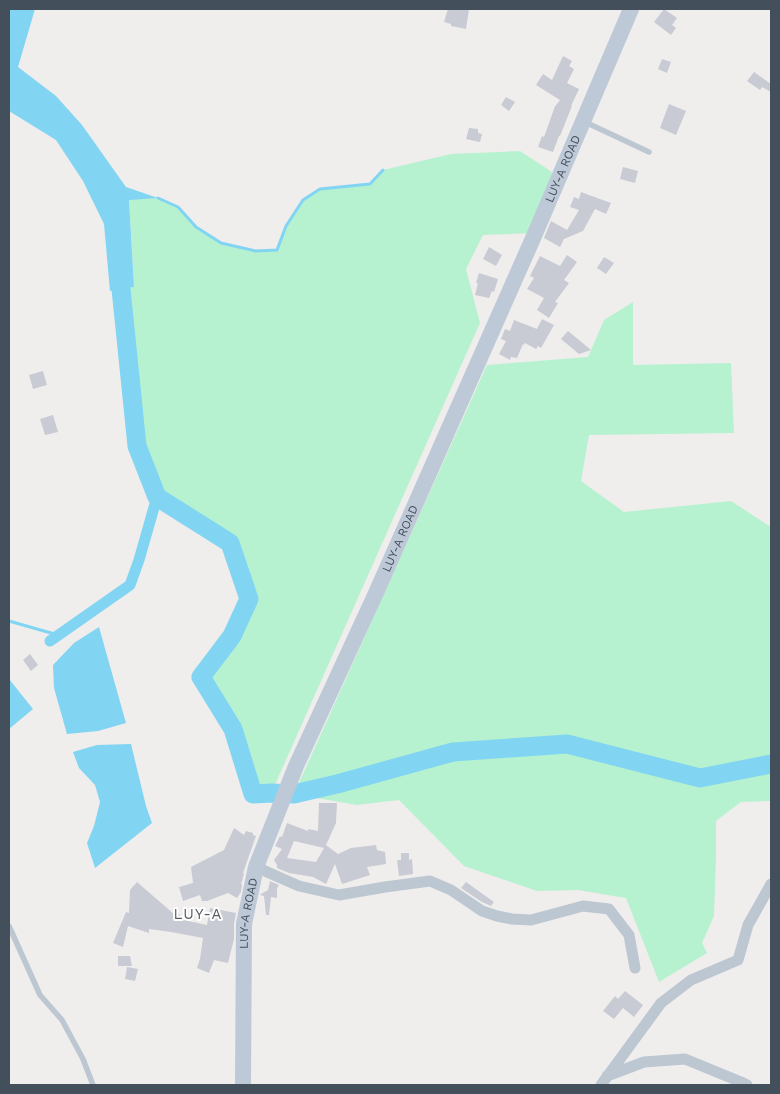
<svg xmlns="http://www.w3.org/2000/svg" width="780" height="1094" viewBox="0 0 780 1094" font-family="'Work Sans',sans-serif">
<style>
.green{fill:#b7f2d0}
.water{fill:#81d5f2}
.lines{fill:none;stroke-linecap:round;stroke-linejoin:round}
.stream{stroke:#81d5f2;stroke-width:3}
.canal{stroke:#81d5f2;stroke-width:11}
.river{stroke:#81d5f2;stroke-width:19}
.building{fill:#c8cbd3;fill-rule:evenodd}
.lane{stroke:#bcc7d1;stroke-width:5.5}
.street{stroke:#bcc7d1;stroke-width:11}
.secondary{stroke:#bec9d8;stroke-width:16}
.labels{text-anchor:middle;stroke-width:4;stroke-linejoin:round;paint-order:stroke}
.street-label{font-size:12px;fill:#444f5c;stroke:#fff}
.quarter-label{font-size:15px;letter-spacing:1px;fill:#595d62;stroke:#fff}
</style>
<rect width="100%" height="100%" fill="#f0eded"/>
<path class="green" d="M 520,151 L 558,176 L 533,233 L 483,235 L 466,269 L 480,323 L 274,787 L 271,793 L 253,794 L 234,729 L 201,677 L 232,636 L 249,598 L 230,543 L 157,497 L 137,446 L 121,289 L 134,287 L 129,199 L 158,198 L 178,207 L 196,227 L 221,243 L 256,251 L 277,250 L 286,226 L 303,200 L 320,189 L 370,184 L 383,170 L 451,154 Z
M 633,302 L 633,365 L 731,363 L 734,433 L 589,435 L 581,481 L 624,512 L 731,501 L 771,527 L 771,801 L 741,802 L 716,821 L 716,858 L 714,916 L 702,943 L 707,953 L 659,982 L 626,898 L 578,890 L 537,891 L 464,866 L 399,800 L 357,805 L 294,794 L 487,365 L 588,357 L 604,320 Z"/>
<path class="water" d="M 9,9 L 35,9 L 18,67 L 56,96 L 82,125 L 126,187 L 158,198 L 129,200 L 134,287 L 110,291 L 104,224 L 83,181 L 56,140 L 9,111 Z
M 99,627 L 126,723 L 98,731 L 67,734 L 54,688 L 53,665 L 74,643 Z
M 9,679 L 33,709 L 9,729 Z
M 131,744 L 146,806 L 152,823 L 95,868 L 87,843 L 94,826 L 100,802 L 95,785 L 79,768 L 73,752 L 97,745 Z"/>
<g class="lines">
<path class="stream" d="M 158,198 L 178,207 L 196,227 L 221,243 L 256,251 L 277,250 L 286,226 L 303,200 L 320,189 L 370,184 L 383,170
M 9,621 L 58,635"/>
<path class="canal" d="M 50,641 L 130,585 L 139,560 L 157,497"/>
<path class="river" d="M 121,289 L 137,446 L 157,497 L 230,543 L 249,599 L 232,636 L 201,677 L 233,729 L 253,794 L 271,793 L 294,794 L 337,784 L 453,752 L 567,744 L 700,778 L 771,764"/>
</g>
<path class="building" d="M 448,9 L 469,9 L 466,29 L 451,26 L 451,24 L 444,22 Z
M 664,9 L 677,18 L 672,25 L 676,28 L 671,35 L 654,22 Z
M 563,56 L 572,61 L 569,66 L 574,69 L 567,83 L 579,89 L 571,106 L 572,106 L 560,136 L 559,136 L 553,152 L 538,147 L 542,136 L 544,137 L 554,109 L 554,108 L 560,100 L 536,85 L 543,74 L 552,80 Z
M 662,59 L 671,62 L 667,73 L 658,69 Z
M 754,72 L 771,84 L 771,92 L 762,87 L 760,90 L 747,81 Z
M 506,97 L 515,102 L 509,111 L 501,105 Z
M 669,104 L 686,111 L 676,135 L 660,128 Z
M 469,128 L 478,129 L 478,133 L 482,134 L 480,142 L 466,139 Z
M 623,167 L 638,171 L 635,183 L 620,179 Z
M 581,192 L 611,203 L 606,214 L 595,209 L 583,231 L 564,239 L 560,247 L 544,238 L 551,221 L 567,230 L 579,210 L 570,207 L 574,197 L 579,199 Z
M 489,247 L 502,255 L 496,266 L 483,259 Z
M 567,255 L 577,262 L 564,280 L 569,283 L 555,302 L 558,303 L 549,318 L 537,310 L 544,298 L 527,289 L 534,278 L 530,276 L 540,256 L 560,266 Z
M 604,257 L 614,263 L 606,274 L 597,268 Z
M 479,273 L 498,279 L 494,292 L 492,291 L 489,298 L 475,295 L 478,283 L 476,283 Z
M 542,319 L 554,325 L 541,348 L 538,346 L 536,349 L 525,343 L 524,345 L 523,344 L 517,358 L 511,357 L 510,360 L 499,354 L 506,341 L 501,339 L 505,329 L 510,331 L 514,320 L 537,329 Z
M 568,331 L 573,335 L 591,350 L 579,354 L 561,339 Z
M 43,371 L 47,385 L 33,389 L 29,375 Z
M 53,415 L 58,432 L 45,435 L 40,419 Z
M 30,654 L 38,665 L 31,671 L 23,660 Z
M 319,803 L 337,803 L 336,823 L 326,845 L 338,854 L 351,848 L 376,845 L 377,850 L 385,852 L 386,864 L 367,867 L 370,875 L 342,884 L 335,864 L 326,884 L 313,877 L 289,873 L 277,868 L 277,865 L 274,860 L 282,849 L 275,846 L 280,836 L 282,837 L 287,823 L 308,831 L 308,829 L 318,831 ZM 294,841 L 324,848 L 316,862 L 287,858 Z
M 234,828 L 244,835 L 246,831 L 253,833 L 253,835 L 256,836 L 243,873 L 244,874 L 241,884 L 242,885 L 241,892 L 237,898 L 228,893 L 207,901 L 202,901 L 200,895 L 183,901 L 179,887 L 193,883 L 191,867 L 224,850 Z
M 401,853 L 409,853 L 409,860 L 412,859 L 413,874 L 399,876 L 397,860 L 401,860 Z
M 270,881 L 279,885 L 277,888 L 277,898 L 271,897 L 269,915 L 266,915 L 264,896 L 260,895 L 261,894 L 268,890 Z
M 137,882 L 175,915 L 180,914 L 179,919 L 207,925 L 210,908 L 236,913 L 234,924 L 234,939 L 228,963 L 214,960 L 209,973 L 197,968 L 200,959 L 203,938 L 171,932 L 149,929 L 149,933 L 128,926 L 123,947 L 113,943 L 126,912 L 129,913 L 130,890 Z
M 466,882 L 494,902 L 491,906 L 482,902 L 461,888 Z
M 118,956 L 130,956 L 132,966 L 118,966 Z
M 127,967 L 138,969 L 135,981 L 125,979 Z
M 625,991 L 643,1005 L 634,1017 L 623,1008 L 614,1019 L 603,1011 L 615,996 L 618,999 Z"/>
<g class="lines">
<path class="lane" d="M 585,122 L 649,152
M 9,926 L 40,995 L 62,1020 L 83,1059 L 93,1085"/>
<path class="street" d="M 256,867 L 299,886 L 339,895 L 385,887 L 430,881 L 451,890 L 482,911 L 497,916 L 512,919 L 531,920 L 583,906 L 609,909 L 629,935 L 635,968
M 607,1076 L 644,1062 L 685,1059 L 741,1082 L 747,1085
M 601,1085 L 661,1003 L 691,980 L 738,960 L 748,925 L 771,884"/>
<path class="secondary" id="s1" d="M 243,1085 L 244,924 L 256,867 L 296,766 L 376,593 L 534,236 L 631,9"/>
</g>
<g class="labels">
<g class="street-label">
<text dy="4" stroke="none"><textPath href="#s1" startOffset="982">LUY-A ROAD</textPath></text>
<text dy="4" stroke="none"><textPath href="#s1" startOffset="578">LUY-A ROAD</textPath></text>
<text dy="4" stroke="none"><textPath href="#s1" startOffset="172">LUY-A ROAD</textPath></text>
</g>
<g class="quarter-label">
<text x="198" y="919">LUY-A</text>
</g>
</g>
<rect width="780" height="1094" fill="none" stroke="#444f5c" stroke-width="20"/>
</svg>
